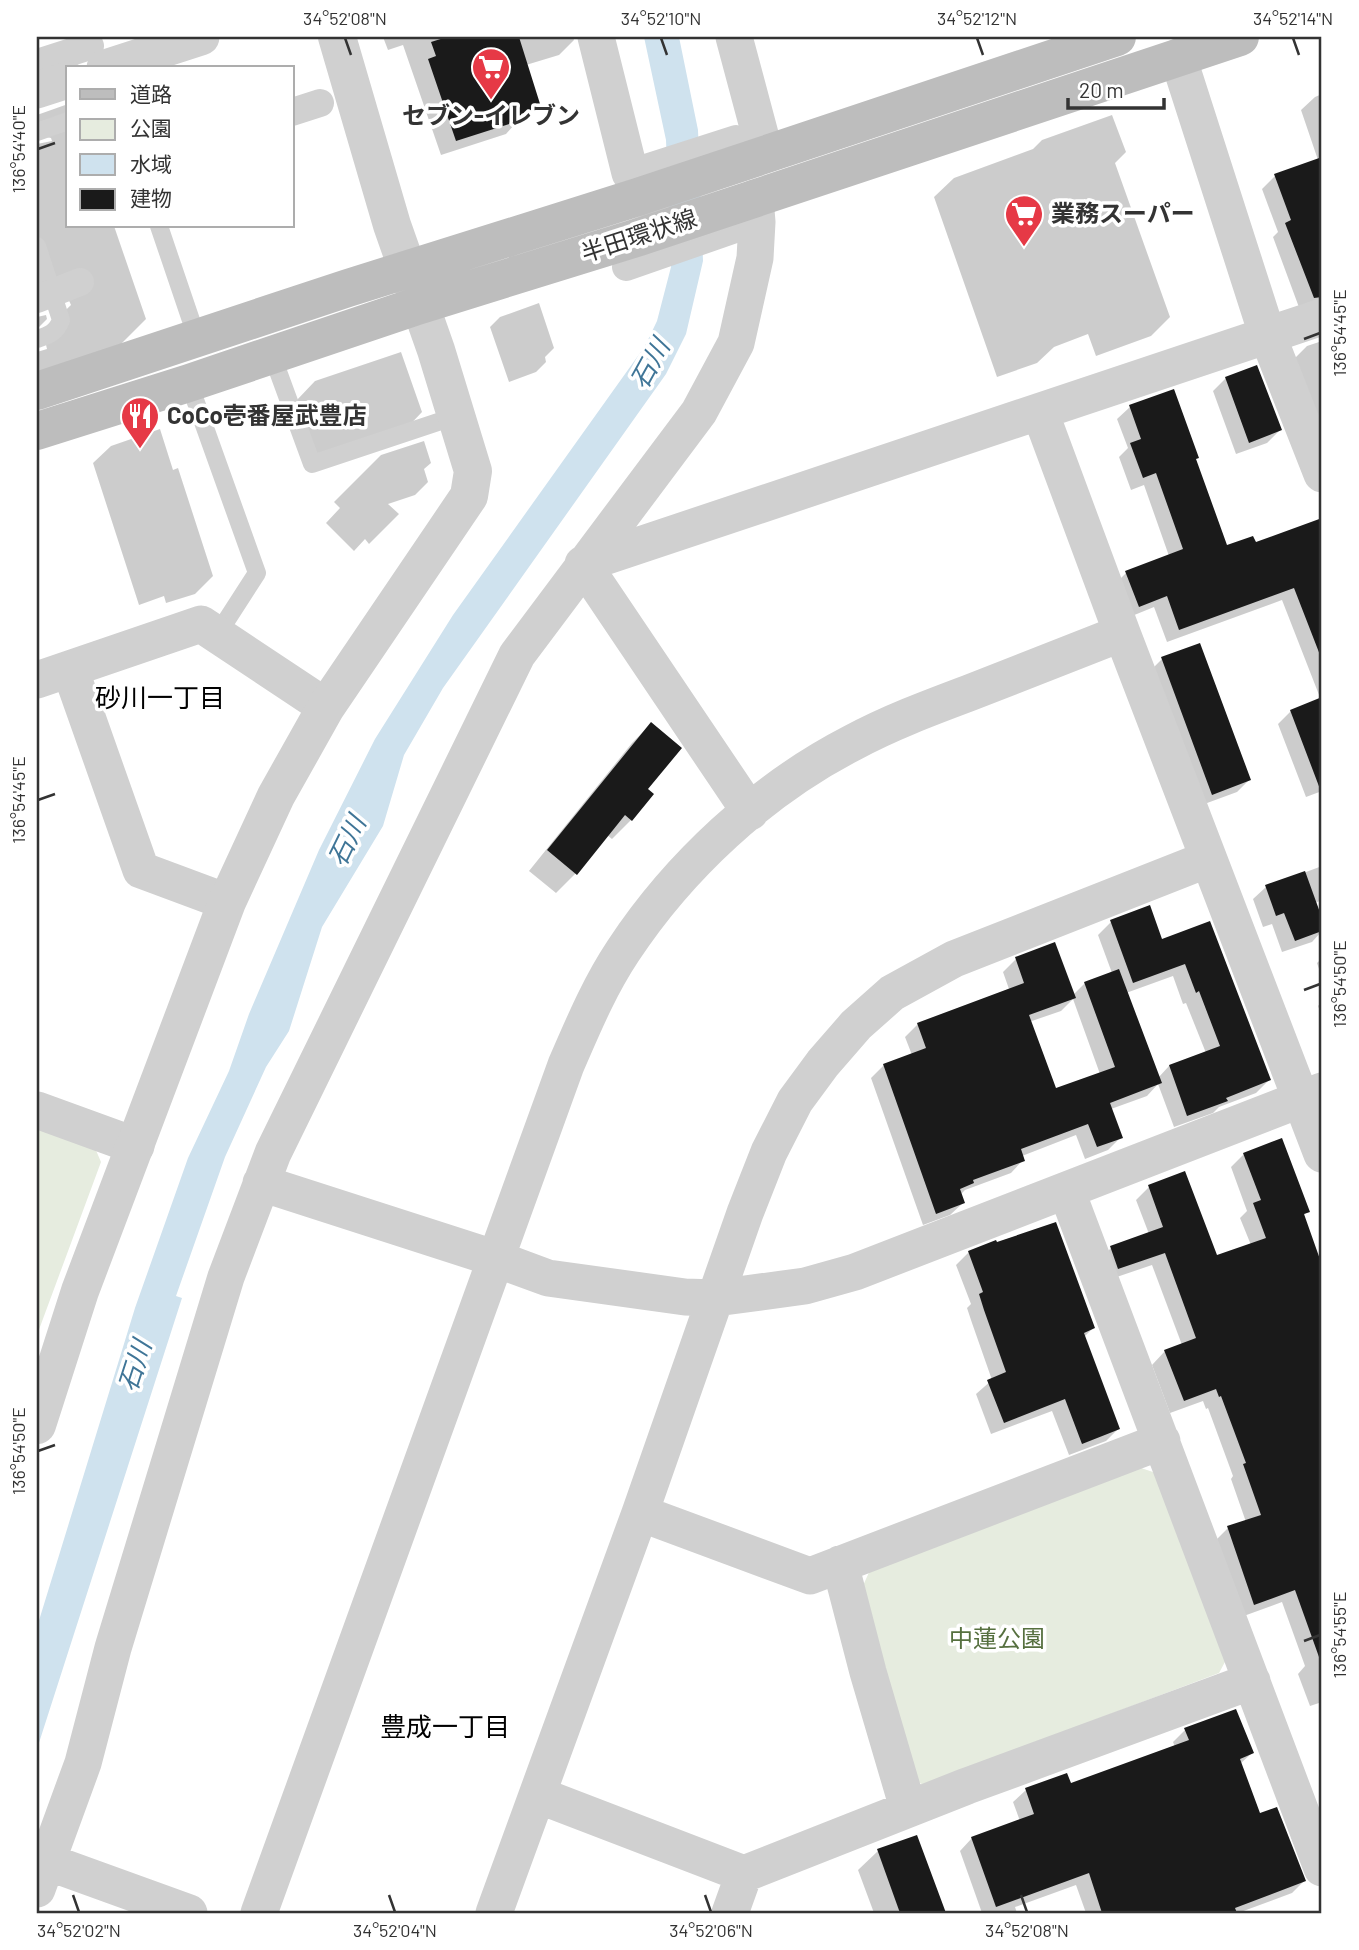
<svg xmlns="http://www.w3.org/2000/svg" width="1359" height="1950" viewBox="0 0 1359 1950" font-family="Barlow,'Noto Sans JP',sans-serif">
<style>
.green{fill:#e6ecdf}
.water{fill:#cfe2ee}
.shadow{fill:#0003;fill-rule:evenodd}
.building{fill:#1a1a1a}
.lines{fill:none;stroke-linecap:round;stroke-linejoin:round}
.service{stroke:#d0d0d0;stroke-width:18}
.pedestrian{stroke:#d0d0d0;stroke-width:28}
.minor{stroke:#d0d0d0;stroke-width:37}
.tertiary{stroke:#d0d0d0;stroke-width:38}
.secondary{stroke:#bdbdbd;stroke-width:38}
.ticks{fill:none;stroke:#333;stroke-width:2.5}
.labels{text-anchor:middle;stroke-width:7;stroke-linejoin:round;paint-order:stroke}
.poi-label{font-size:24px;font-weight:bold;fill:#333;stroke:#fff;text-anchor:start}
.street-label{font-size:24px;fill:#333;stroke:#fff}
.park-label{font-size:24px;fill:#56703f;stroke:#fff}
.water-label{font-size:26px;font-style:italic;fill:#3f7597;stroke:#fff}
.neighbourhood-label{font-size:26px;fill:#000;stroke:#fff}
.neatline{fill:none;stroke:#333;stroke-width:2.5}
.ticks-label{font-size:18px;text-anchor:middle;fill:#333}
</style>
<rect width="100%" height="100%" fill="#fff"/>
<path class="green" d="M 37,1128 L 95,1148 L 101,1162 L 37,1335 Z
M 1141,1468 L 1156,1473 L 1226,1660 L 1219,1673 L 923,1785 L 914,1779 L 861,1590 L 871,1568 Z"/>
<path class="water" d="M 644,37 L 679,37 L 698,130 L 703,261 L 686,334 L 666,374 L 443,688 L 404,755 L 383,826 L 322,927 L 289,1031 L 266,1067 L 225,1157 L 176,1296 L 182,1298 L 37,1749 L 37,1627 L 135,1308 L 188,1158 L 229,1071 L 249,1014 L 319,850 L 375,739 L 453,615 L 645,346 L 657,321 L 671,267 L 666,140 Z"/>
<path class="shadow" d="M 383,37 L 573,37 L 574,40 L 559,55 L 526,65 L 539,107 L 524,122 L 515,124 L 506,134 L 441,155 L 403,45 L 388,50 Z
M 1322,94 L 1322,314 L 1300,310 L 1273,237 L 1278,232 L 1262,189 L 1275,176 L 1318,160 L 1301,110 L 1315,97 Z
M 68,104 L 68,226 L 114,226 L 146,319 L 121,344 L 37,373 L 37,352 L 47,349 L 43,332 L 71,305 L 66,294 L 37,296 L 37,144 L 52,141 L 51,138 L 37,135 L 37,115 Z
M 1112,115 L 1126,152 L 1115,163 L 1170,317 L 1151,336 L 1096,356 L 1088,334 L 1054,347 L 1037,363 L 997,377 L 934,197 L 954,178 L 1033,149 L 1042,140 Z
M 539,303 L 554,348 L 545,357 L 546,362 L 536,372 L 509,382 L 490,327 L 500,317 Z
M 46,315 L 47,319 L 37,329 L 37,317 Z
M 1322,341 L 1322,434 L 1294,359 L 1307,346 Z
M 401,352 L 422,412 L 403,432 L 317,461 L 296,401 L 315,381 Z
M 1226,378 L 1280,430 L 1267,443 L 1236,454 L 1213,391 Z
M 1173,391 L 1194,460 L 1226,547 L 1255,544 L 1318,521 L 1322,532 L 1322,791 L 1306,797 L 1278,724 L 1291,711 L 1321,700 L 1282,600 L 1167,642 L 1154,607 L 1127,618 L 1114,585 L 1126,573 L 1169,556 L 1144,485 L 1131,490 L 1119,457 L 1128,448 L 1117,419 L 1130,407 Z
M 160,429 L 173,470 L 178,468 L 213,576 L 195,594 L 166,603 L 164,596 L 139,605 L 93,463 L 111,446 Z
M 424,441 L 431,463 L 424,469 L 428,482 L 415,495 L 388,504 L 399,514 L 369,544 L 365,539 L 354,551 L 326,523 L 340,508 L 334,502 L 381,455 Z
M 1162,659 L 1249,780 L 1237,792 L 1199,806 L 1149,672 Z
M 651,724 L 646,789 L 631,820 L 612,839 L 607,835 L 575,874 L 556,893 L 529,871 L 632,743 Z
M 1322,866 L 1322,900 L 1315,903 L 1322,924 L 1322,931 L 1312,942 L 1282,952 L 1272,924 L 1263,927 L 1253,899 L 1266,887 Z
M 1149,908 L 1161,941 L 1209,923 L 1269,1080 L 1256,1093 L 1219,1107 L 1213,1113 L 1174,1127 L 1158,1084 L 1147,1096 L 1111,1109 L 1121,1137 L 1108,1150 L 1085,1159 L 1076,1135 L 1022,1156 L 1023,1160 L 1011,1173 L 965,1190 L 960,1195 L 963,1203 L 950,1215 L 923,1225 L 871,1078 L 884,1065 L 912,1055 L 905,1037 L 918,1024 L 1009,989 L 1003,972 L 1016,959 L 1073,995 L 1085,983 L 1112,973 L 1098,935 L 1111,922 ZM 1173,976 L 1183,1004 L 1186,1003 L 1206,1053 L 1169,1066 L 1158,1078 L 1126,993 ZM 1073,999 L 1100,1074 L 1055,1091 L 1029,1022 L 1061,1011 Z
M 1322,958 L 1322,978 L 1317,963 Z
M 1322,1001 L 1322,1017 L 1318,1006 Z
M 1244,1154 L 1308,1211 L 1303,1216 L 1322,1270 L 1322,1712 L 1319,1703 L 1310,1706 L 1298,1674 L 1305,1666 L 1282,1602 L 1241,1617 L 1215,1541 L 1228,1528 L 1246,1522 L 1231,1479 L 1233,1476 L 1208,1408 L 1206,1409 L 1203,1401 L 1170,1413 L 1152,1365 L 1165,1351 L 1182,1345 L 1152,1265 L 1105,1281 L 1098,1261 L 1111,1248 L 1149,1234 L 1136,1200 L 1149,1187 L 1216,1258 L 1251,1245 L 1240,1218 L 1247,1211 L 1231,1167 Z
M 969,1252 L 1093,1328 L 1084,1337 L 1118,1429 L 1106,1441 L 1069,1455 L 1052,1411 L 991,1434 L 976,1394 L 992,1380 L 972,1323 L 967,1308 L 971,1304 L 956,1265 Z
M 1185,1730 L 1252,1753 L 1240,1764 L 1259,1816 L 1304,1881 L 1292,1893 L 1238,1913 L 1086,1913 L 1076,1885 L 1015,1907 L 1017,1913 L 982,1913 L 960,1851 L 972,1838 L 1020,1821 L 1013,1802 L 1026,1790 L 1066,1775 L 1070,1785 L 1175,1747 L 1173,1742 Z
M 916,1837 L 944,1913 L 874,1913 L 858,1870 L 878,1851 Z"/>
<path class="building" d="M 447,37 L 519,37 L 541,107 L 521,114 L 522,120 L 456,141 L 428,59 L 436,56 L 431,42 Z
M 1322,157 L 1322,297 L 1314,298 L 1285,223 L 1291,220 L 1274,174 Z
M 1257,365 L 1282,430 L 1249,443 L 1225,377 Z
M 1174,389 L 1199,458 L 1196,459 L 1227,545 L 1253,536 L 1256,542 L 1322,518 L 1322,655 L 1320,655 L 1294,588 L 1179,630 L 1167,596 L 1139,607 L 1125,571 L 1183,549 L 1156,473 L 1143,478 L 1130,443 L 1141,439 L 1129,405 Z
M 1200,643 L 1251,780 L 1212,795 L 1161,657 Z
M 1322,697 L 1322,789 L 1320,789 L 1290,710 Z
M 651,722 L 682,748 L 648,789 L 654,794 L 632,821 L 625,815 L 577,875 L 547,850 Z
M 1305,871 L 1322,918 L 1322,931 L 1295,941 L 1284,913 L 1276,916 L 1265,885 Z
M 1150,905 L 1162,939 L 1210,921 L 1271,1080 L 1226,1098 L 1228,1101 L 1187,1116 L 1169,1065 L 1220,1046 L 1199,991 L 1196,993 L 1185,964 L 1133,983 L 1110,920 Z
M 1055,942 L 1076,998 L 1029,1015 L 1056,1088 L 1115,1067 L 1084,982 L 1119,969 L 1162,1083 L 1110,1103 L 1123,1138 L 1097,1147 L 1088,1124 L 1021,1149 L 1025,1161 L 973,1180 L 974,1183 L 960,1189 L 965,1203 L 936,1214 L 883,1064 L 926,1048 L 917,1023 L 1024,983 L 1015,957 Z
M 1282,1138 L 1310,1212 L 1304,1214 L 1322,1265 L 1322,1656 L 1319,1657 L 1295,1590 L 1254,1605 L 1227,1526 L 1261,1515 L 1243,1464 L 1246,1463 L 1221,1396 L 1219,1397 L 1216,1389 L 1184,1401 L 1164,1350 L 1196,1338 L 1165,1253 L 1118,1269 L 1110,1246 L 1163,1227 L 1148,1185 L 1185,1171 L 1217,1255 L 1266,1238 L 1253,1203 L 1261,1200 L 1243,1153 Z
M 1056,1222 L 1095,1328 L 1084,1333 L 1120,1429 L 1082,1444 L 1065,1399 L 1004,1423 L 987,1380 L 1006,1372 L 984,1310 L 979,1294 L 983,1292 L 968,1251 L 996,1240 L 997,1242 Z
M 1236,1709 L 1254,1753 L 1240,1759 L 1260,1813 L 1277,1807 L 1306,1881 L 1235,1908 L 1237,1913 L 1102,1913 L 1089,1873 L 996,1907 L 971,1837 L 1034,1814 L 1025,1788 L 1067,1773 L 1071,1783 L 1189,1740 L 1184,1728 Z
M 917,1835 L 946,1913 L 900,1913 L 877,1849 Z"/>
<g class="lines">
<path class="service" d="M 37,132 L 68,121
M 159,226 L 197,338
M 37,246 L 61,320 C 56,333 49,335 37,339
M 272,355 L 312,464 L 456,416
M 189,383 L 257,573 L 217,635"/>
<path class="pedestrian" d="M 37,63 L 90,46
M 292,112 L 320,103
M 630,173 L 736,139
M 626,267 L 738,228
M 37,299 L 80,282"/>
<path class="minor" d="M 596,37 L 630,173
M 734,37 L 765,153
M 1178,57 L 1267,334 L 1322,474
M 105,68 L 201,37
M 37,90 L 68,80
M 1040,412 L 1122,633 L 1322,1154
M 70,669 L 141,870 L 227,902
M 37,680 L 201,624 L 326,707
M 750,812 L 583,564 L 1322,317
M 37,1110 L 136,1146
M 261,1183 L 494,1258 L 548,1278 L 685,1297 L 716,1298 L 805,1286 L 855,1272 L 1322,1091
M 1067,1192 L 1322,1868
M 640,1513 L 810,1576 L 1162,1441
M 840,1564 L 868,1672 L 908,1808
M 538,1795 L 744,1874 L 967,1786 L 1252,1681
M 48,1862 L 189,1913
M 37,1889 L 83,1763 L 113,1648 L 226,1277 L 273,1153 L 517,655 L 699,412 L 736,343 L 755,258 L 757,222 L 755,198
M 259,1913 L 566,1065 C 583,1026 599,987 623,951 C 679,866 761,790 852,743 C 889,723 929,708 969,693 C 1020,673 1071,653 1122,633
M 494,1913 L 640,1513 L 745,1213 L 769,1152 L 795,1101 L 823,1063 L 856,1025 L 892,993 L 954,959 L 1208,859
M 730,1913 L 744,1874"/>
<path class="tertiary" d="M 37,1425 L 80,1291 L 227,902 L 276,796 L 326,707 L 469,496 L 473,471 L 436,350 L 392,225 L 337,37"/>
<path class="secondary" d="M 37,391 L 348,288 L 638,197 L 1117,37
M 37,431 L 189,383 L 420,305 L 639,237 L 1240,37"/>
</g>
<path class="ticks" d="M 345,38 L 351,55M 661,38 L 667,55M 977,38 L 983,55M 1293,38 L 1299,55M 38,149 L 55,143M 1304,339 L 1320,333M 38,800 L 55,794M 1304,990 L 1320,984M 38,1451 L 55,1445M 1304,1641 L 1320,1635M 73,1895 L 79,1912M 389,1895 L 395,1912M 705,1895 L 711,1912M 1021,1895 L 1027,1912"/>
<defs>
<symbol id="supermarket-pin" viewBox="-11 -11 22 30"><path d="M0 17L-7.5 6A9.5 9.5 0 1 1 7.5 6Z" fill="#e63946" stroke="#fff"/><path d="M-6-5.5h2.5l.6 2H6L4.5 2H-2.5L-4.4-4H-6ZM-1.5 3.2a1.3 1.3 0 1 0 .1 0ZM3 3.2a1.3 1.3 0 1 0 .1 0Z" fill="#fff"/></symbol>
<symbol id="restaurant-pin" viewBox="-11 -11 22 30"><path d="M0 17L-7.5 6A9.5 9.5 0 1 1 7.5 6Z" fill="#e63946" stroke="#fff"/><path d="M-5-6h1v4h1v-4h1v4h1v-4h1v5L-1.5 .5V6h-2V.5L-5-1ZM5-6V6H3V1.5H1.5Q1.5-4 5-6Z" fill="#fff"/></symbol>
</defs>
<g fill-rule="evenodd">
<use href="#supermarket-pin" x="469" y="45" width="44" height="60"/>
<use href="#supermarket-pin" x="1002" y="192" width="44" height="60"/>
<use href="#restaurant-pin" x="118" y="394" width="44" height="60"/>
</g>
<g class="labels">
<g class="poi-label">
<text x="491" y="124" text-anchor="middle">セブン-イレブン</text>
<text x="1051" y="222">業務スーパー</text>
<text x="167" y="424">CoCo壱番屋武豊店</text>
</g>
<g class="street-label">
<text transform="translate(639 236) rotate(-18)" y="8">半田環状線</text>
</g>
<g class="park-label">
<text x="997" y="1647">中蓮公園</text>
</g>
<g class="water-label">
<text transform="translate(650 364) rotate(-61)" y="9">石川</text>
<text transform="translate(347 841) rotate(-64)" y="9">石川</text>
<text transform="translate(135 1366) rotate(-72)" y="9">石川</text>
</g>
<g class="neighbourhood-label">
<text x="160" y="707">砂川一丁目</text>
<text x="445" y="1736">豊成一丁目</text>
</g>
</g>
<rect width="1359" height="1950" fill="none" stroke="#ffffff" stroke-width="77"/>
<rect x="66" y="66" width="228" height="161" fill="#ffffff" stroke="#adadad" stroke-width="2"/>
<rect x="80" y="89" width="35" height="10" fill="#bdbdbd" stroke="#adadad" stroke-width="2"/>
<text x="130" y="102" font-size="21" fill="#333333">道路</text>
<rect x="80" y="119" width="35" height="21" fill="#e6ecdf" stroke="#adadad" stroke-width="2"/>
<text x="130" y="136" font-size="21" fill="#333333">公園</text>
<rect x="80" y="154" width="35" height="21" fill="#cfe2ee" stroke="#adadad" stroke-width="2"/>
<text x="130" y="172" font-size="21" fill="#333333">水域</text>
<rect x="80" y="189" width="35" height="21" fill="#1a1a1a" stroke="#adadad" stroke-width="2"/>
<text x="130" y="206" font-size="21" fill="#333333">建物</text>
<path d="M1068 98v10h96v-10" fill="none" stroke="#333333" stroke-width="3.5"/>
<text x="1079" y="98" font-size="21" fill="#333333" stroke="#ffffff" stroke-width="5" paint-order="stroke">20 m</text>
<rect x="38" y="38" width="1282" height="1874" class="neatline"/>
<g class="ticks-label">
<text x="345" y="25">34°52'08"N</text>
<text x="661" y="25">34°52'10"N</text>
<text x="977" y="25">34°52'12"N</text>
<text x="1293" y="25">34°52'14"N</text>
<text transform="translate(19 149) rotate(-90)" y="6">136°54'40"E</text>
<text transform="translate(1340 333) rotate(-90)" y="6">136°54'45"E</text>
<text transform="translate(19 800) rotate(-90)" y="6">136°54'45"E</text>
<text transform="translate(1340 984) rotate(-90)" y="6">136°54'50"E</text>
<text transform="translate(19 1451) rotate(-90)" y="6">136°54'50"E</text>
<text transform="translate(1340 1635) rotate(-90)" y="6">136°54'55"E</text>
<text x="79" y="1937">34°52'02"N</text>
<text x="395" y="1937">34°52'04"N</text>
<text x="711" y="1937">34°52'06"N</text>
<text x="1027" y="1937">34°52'08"N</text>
</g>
</svg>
